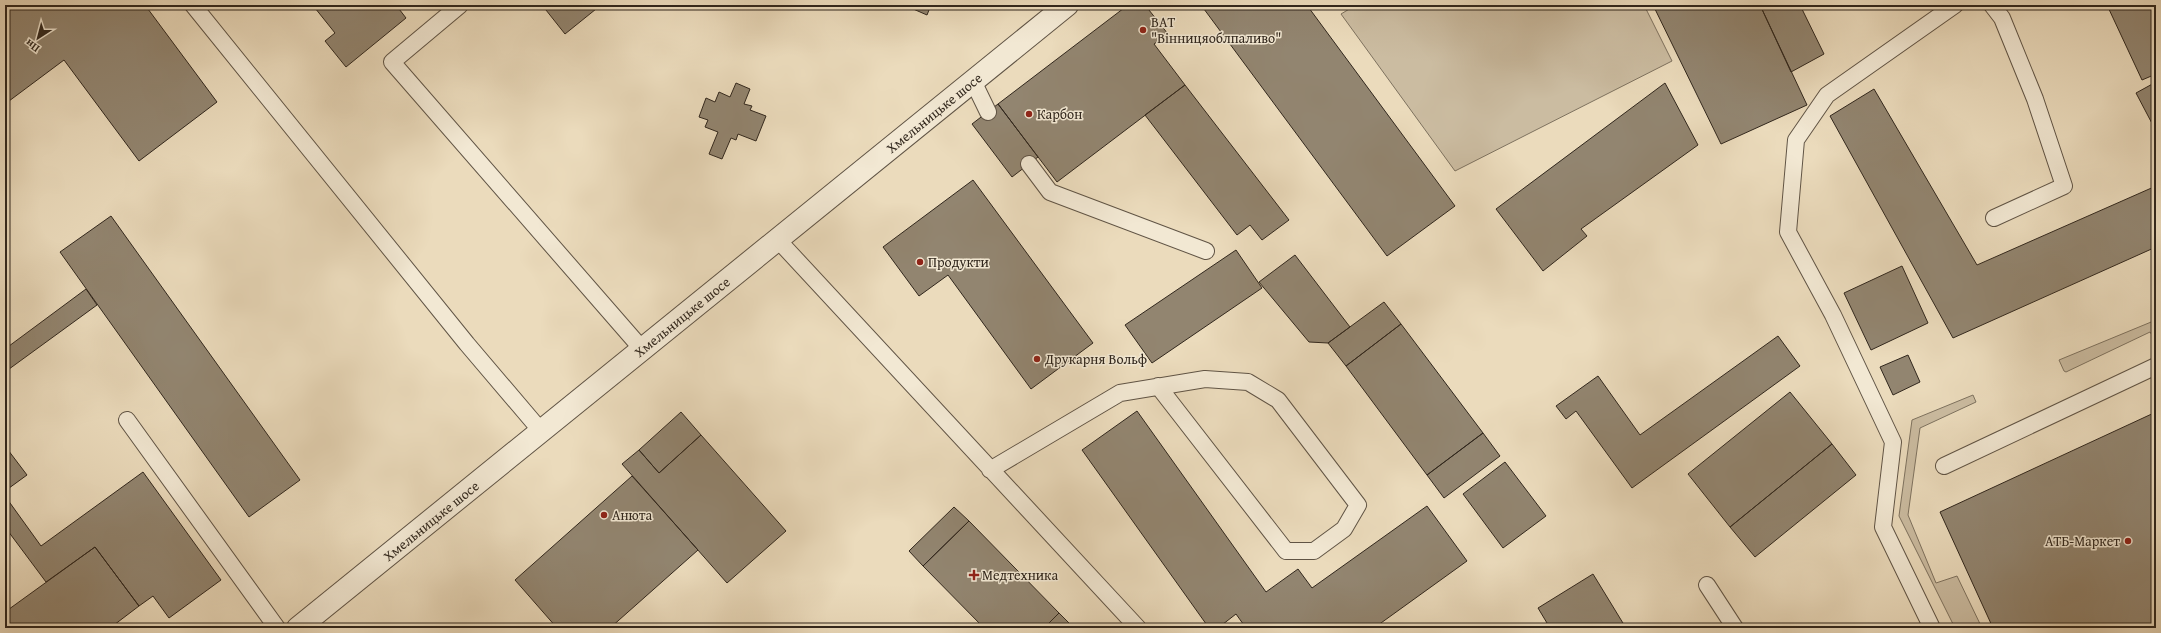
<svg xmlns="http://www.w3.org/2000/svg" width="2161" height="633" viewBox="0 0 2161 633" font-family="'Gentium Book Plus',serif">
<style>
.green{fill:#cbbca1;stroke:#7e725f}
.building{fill:#928570;stroke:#31271d}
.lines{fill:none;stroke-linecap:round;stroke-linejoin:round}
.lane-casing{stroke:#605445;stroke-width:18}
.street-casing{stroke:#605445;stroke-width:24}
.lane{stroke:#f2e8d3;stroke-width:16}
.street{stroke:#f2e8d3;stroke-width:22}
.poi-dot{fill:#8f2418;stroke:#f2e8d3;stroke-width:1.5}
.labels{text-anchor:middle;stroke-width:3;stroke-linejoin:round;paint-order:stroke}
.poi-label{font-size:14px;fill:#31271d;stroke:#f2e8d3;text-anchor:start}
.street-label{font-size:14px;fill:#31271d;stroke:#f2e8d3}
</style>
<rect width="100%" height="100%" fill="#ebdbbc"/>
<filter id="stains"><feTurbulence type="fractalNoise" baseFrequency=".005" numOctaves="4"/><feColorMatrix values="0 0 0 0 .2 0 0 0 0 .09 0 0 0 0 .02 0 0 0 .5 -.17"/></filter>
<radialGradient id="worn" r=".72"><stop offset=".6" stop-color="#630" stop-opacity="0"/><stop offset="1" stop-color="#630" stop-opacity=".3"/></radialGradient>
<path class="green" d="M 1356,5 L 1644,5 L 1672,61 L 1455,171 L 1341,14 Z
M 2156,320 L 2156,341 L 2150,332 L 2066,372 L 2064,371 L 2059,360 Z
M 1973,395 L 1976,402 L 1920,428 L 1908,515 L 1936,583 L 1957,576 L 1982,628 L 1955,628 L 1899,516 L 1912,420 Z"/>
<path class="building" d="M 5,5 L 145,5 L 217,102 L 139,161 L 64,60 L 5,104 Z
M 318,5 L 396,5 L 406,18 L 346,67 L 325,41 L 335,33 L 315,8 Z
M 542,5 L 601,5 L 565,34 Z
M 904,5 L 931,5 L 927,15 Z
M 1128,5 L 1145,5 L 1168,34 L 1154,44 L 1185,85 L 1057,182 L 998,104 Z
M 1201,5 L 1313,5 L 1309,8 L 1455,206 L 1387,256 Z
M 1653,5 L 1760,5 L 1807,105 L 1721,144 Z
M 1760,5 L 1800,5 L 1824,54 L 1791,72 Z
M 2107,5 L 2156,5 L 2156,74 L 2142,80 Z
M 2156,82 L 2156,131 L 2136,93 Z
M 736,83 L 750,89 L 744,104 L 752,106 L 750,110 L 766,116 L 756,141 L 738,134 L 736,140 L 731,138 L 722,159 L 709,154 L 718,132 L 705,127 L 708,120 L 699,117 L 706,98 L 715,102 L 719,92 L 730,97 Z
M 1665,83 L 1698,145 L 1581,229 L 1587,236 L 1543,271 L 1496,209 Z
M 1185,85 L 1289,220 L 1262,240 L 1250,225 L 1237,235 L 1145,115 Z
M 1874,89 L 1977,265 L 2156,186 L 2156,247 L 1953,338 L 1830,116 Z
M 998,104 L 1038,157 L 1012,177 L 972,124 Z
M 973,180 L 1093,343 L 1031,389 L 948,275 L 919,296 L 883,247 Z
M 111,216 L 300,480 L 249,517 L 60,252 Z
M 1236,250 L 1262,288 L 1152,363 L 1125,325 Z
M 1295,255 L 1350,327 L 1328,343 L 1309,342 L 1259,282 Z
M 1902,266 L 1928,323 L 1871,350 L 1844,293 Z
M 86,289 L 97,305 L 5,372 L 5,349 Z
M 1384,302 L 1401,324 L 1346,366 L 1328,343 Z
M 1401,324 L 1483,433 L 1427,475 L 1346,366 Z
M 1778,336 L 1800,366 L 1632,488 L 1576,411 L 1566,419 L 1556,406 L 1598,376 L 1640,435 Z
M 1908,355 L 1920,382 L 1893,395 L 1880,367 Z
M 1790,392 L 1832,444 L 1730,527 L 1688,474 Z
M 1137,411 L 1266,592 L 1298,569 L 1312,588 L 1427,506 L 1467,561 L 1374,628 L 1246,628 L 1236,614 L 1218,628 L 1209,628 L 1082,450 Z
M 681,412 L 701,435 L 659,473 L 639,450 Z
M 2156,412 L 2156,628 L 1993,628 L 1940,512 Z
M 1483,433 L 1500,456 L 1444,498 L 1427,475 Z
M 701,435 L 786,531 L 727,583 L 622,464 L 639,450 L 659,473 Z
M 1832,444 L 1856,475 L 1755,557 L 1730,527 Z
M 5,446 L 27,475 L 5,491 Z
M 1505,462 L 1546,516 L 1503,548 L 1463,494 Z
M 143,472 L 221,580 L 169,618 L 153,596 L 139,606 L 95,547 L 46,582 L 5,527 L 5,496 L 41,546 Z
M 632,476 L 698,550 L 610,628 L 557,628 L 515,580 Z
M 954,507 L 969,521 L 923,566 L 909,551 Z
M 969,521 L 1059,613 L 1044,628 L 984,628 L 923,566 Z
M 95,547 L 139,606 L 110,628 L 5,628 L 5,612 Z
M 1593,574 L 1626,628 L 1550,628 L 1538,608 Z
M 1059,613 L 1074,628 L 1044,628 Z"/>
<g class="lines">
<defs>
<path id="lane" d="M 193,5 L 467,344 L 541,431
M 460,5 L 392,62 L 642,349
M 1992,5 L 2002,18 L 2035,99 L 2064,186 L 1994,218
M 973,81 L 988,112
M 1029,164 L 1050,192 L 1206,251
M 778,240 L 1138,628
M 127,420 L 277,628
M 1944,466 L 2156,366
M 990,470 L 1120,393 L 1205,379 L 1248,382 L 1278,400 L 1358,505 L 1344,529 L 1314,551 L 1286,551 L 1158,386
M 1707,585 L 1735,628
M 1932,628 L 1883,527 L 1893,442 L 1833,315 L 1788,232 L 1796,140 L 1827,95 L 1955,5"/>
<path id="street" d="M 298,628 L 1067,5"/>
</defs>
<use href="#lane" class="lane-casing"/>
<use href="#street" class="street-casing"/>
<use href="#lane" class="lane"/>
<use href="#street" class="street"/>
</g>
<g class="poi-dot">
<circle cx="1143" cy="30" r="4"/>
<circle cx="1029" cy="114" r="4"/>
<circle cx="920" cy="262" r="4"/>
<circle cx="1037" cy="359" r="4"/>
<circle cx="604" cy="515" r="4"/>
<circle cx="2128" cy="541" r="4"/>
<path d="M972 569h4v4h4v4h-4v4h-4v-4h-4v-4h4z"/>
</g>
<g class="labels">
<g class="poi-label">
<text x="1151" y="27">ВАТ<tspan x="1151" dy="16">"Вінницяоблпаливо"</tspan></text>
<text x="1037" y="119">Карбон</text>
<text x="928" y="267">Продукти</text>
<text x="1045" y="364">Друкарня Вольф</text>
<text x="612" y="520">Анюта</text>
<text x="2120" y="546" text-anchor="end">АТБ-Маркет</text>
<text x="982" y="580">Медтехника</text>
</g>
<g class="street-label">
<text transform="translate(934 113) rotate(-39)" y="5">Хмельницьке шосе</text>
<text transform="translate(682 317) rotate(-39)" y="5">Хмельницьке шосе</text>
<text transform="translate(431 521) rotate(-39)" y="5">Хмельницьке шосе</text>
</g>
</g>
<rect width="2161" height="633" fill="none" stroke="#ebdbbc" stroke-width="20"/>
<rect x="6" y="6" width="2149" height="621" fill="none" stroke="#31271d" stroke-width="2"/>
<rect x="10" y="10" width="2141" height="613" fill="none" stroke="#31271d"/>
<g transform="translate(38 38) rotate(216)" stroke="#f2e8d3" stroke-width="3" paint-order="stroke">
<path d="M0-3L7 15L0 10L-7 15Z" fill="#31271d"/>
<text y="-6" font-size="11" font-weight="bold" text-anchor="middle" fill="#31271d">Пн</text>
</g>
<rect width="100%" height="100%" filter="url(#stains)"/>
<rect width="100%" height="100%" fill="url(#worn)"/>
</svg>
